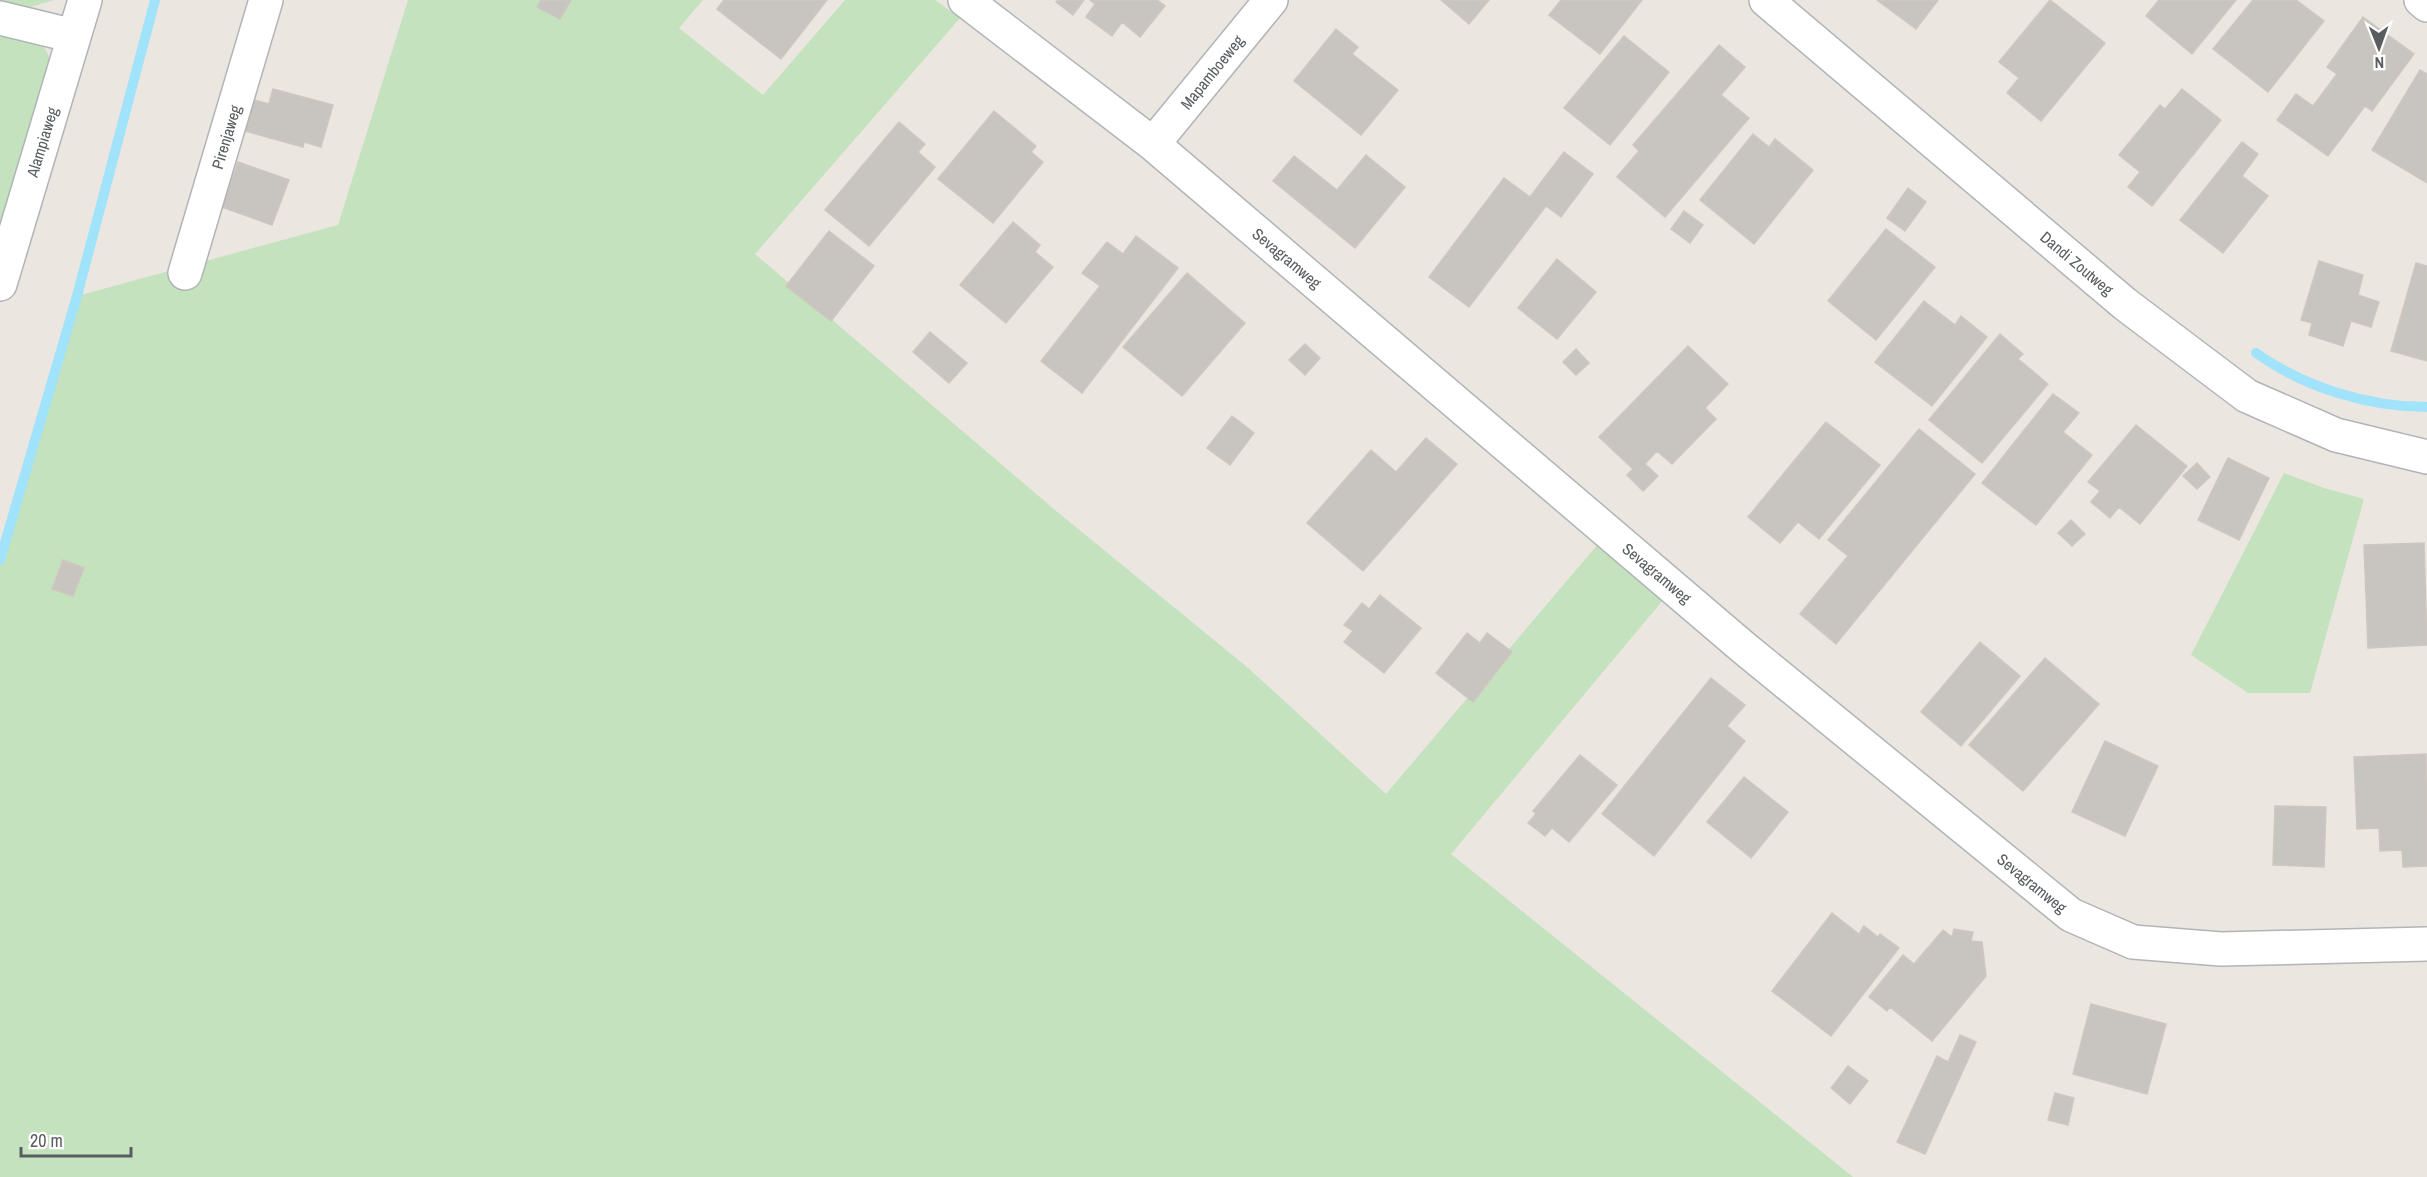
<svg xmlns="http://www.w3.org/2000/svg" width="2427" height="1177" viewBox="0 0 2427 1177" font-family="'Archivo Narrow',sans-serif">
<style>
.green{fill:#c3e2bd}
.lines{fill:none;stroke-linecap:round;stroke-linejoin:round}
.stream{stroke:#a1e3fa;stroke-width:10}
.building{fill:#c8c4bf;stroke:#cfc7bf;stroke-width:1.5}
.street-casing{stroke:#b1b4b7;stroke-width:36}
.street{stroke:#fff;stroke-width:33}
.labels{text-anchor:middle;stroke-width:4.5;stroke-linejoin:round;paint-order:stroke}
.street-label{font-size:16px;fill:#595d60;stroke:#fff}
</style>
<rect width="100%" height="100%" fill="#ebe7e0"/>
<path class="green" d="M 0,0 L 54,0 L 30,7 L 0,4 Z
M 408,0 L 703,0 L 679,28 L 763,95 L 845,0 L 935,0 L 960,18 L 755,254 L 1055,510 L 1247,667 L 1386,794 L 1598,544 L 1663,600 L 1451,854 L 1853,1177 L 0,1177 L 0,560 L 77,296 L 338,225 Z
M 0,30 C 25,37 46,35 51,65 L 0,230 Z
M 2284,473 L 2324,488 L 2364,499 L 2310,693 L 2248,693 L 2191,655 Z"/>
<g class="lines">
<path class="stream" d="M 2256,353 C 2304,387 2367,407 2427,407
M 0,560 L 77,296 L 155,0"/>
</g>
<path class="building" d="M 541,0 L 571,0 L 560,19 L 537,7 Z
M 724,0 L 827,0 L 781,59 L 717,9 Z
M 1058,0 L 1084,0 L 1073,15 L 1056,2 Z
M 1090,0 L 1157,0 L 1165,6 L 1140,37 L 1122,22 L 1112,36 L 1086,17 L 1095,4 Z
M 1441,0 L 1489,0 L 1469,24 Z
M 1561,0 L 1642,0 L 1600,54 L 1549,15 Z
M 1877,0 L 1938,0 L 1916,29 Z
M 2050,0 L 2105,43 L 2041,121 L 2007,93 L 2019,78 L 1999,62 Z
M 2159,0 L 2236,0 L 2192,54 L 2146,16 Z
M 2253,0 L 2296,0 L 2324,21 L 2268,92 L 2213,49 Z
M 2363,17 L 2414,54 L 2372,111 L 2365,106 L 2328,156 L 2277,120 L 2296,94 L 2313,106 L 2337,74 L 2327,67 Z
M 1336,29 L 1358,47 L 1352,54 L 1398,90 L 1361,135 L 1294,81 Z
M 1624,36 L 1669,72 L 1610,145 L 1564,108 Z
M 1719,45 L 1745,67 L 1721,95 L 1749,118 L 1665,217 L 1617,177 L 1639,151 L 1633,145 Z
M 2420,70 L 2427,74 L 2427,183 L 2372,150 Z
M 273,89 L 333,105 L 321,147 L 304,142 L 303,147 L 245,131 L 254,100 L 269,104 Z
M 2182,89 L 2221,120 L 2152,206 L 2128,187 L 2140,172 L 2119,155 L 2160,105 L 2165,109 Z
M 994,111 L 1036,146 L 1031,152 L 1043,162 L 993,223 L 938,179 Z
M 899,122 L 925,144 L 918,152 L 935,167 L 869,246 L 825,210 Z
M 1753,134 L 1769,147 L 1775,139 L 1813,170 L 1754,244 L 1700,200 Z
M 2242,142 L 2258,154 L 2242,176 L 2268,196 L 2223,253 L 2180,220 Z
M 1564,152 L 1593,174 L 1561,217 L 1546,206 L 1469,307 L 1429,277 L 1504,178 L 1530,197 Z
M 1366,155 L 1405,187 L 1355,248 L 1273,181 L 1294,156 L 1337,190 Z
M 238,162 L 289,180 L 272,225 L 222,207 Z
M 1908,188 L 1926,202 L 1905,231 L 1887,218 Z
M 1684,211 L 1703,225 L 1690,243 L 1671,229 Z
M 1013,222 L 1040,245 L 1035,252 L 1053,267 L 1006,323 L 960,285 Z
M 1886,229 L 1935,267 L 1876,340 L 1828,301 Z
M 829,231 L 874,266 L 831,321 L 786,286 Z
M 1136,236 L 1178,268 L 1082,393 L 1041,361 L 1100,286 L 1082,273 L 1107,242 L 1123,254 Z
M 1557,259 L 1596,292 L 1557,339 L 1518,308 Z
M 2319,261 L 2363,275 L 2358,295 L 2379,302 L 2371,327 L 2351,321 L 2343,346 L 2309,335 L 2312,323 L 2301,320 Z
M 2416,263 L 2427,266 L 2427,361 L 2391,351 Z
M 1187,273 L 1245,323 L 1182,396 L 1123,347 Z
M 1924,301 L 1955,325 L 1961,316 L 1987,337 L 1932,406 L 1875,362 Z
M 930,332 L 967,363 L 949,383 L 913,352 Z
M 2000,334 L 2023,354 L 2018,359 L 2048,384 L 1982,463 L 1929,420 Z
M 1305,344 L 1320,358 L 1305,375 L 1289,360 Z
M 1688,346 L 1728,384 L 1705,408 L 1716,419 L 1672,464 L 1657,451 L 1645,464 L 1658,476 L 1643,491 L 1627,475 L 1633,469 L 1599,437 Z
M 1576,349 L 1589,363 L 1576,375 L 1563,362 Z
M 2053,394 L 2079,413 L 2063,432 L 2092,455 L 2036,525 L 1982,483 Z
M 1232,416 L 1254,433 L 1230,465 L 1207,448 Z
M 1826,422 L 1880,465 L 1819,539 L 1798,522 L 1780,543 L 1748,517 Z
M 2136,425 L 2187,466 L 2140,524 L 2119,507 L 2110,518 L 2091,502 L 2100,491 L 2088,482 Z
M 1919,429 L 1975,474 L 1836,644 L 1800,614 L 1848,556 L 1828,540 Z
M 1426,438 L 1457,464 L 1363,571 L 1307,523 L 1371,450 L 1396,472 Z
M 2228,458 L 2269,478 L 2239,540 L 2198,520 Z
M 2197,463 L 2210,477 L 2197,489 L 2183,476 Z
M 2071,520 L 2085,534 L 2072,546 L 2058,533 Z
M 2424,543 L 2427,645 L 2368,648 L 2364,545 Z
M 63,560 L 84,568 L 73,596 L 52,589 Z
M 1380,595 L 1421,628 L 1384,673 L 1344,642 L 1353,631 L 1344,625 L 1362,603 L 1369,609 Z
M 1467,633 L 1480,643 L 1487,633 L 1512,652 L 1473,702 L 1436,673 Z
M 1980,642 L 2020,676 L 1961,746 L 1921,712 Z
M 2045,658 L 2099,704 L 2023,791 L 1969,745 Z
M 1711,678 L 1745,705 L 1727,726 L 1745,741 L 1654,856 L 1602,814 Z
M 2105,741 L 2158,766 L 2125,836 L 2072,812 Z
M 2426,754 L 2427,866 L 2403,867 L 2402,850 L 2380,851 L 2379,828 L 2357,829 L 2354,757 Z
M 1580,755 L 1617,785 L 1569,842 L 1552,828 L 1545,836 L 1528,823 L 1536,814 L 1533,811 Z
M 1744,777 L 1788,812 L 1751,858 L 1707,822 Z
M 2275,806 L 2326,807 L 2324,867 L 2273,865 Z
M 1832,913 L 1859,934 L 1864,926 L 1878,937 L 1880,934 L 1899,948 L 1831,1036 L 1772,991 Z
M 1954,929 L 1973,932 L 1971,941 L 1982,942 L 1986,976 L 1932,1041 L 1890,1007 L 1887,1011 L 1869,997 L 1903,955 L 1914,964 L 1943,930 L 1952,937 Z
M 2091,1004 L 2166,1024 L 2147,1094 L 2073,1074 Z
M 1960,1035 L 1976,1042 L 1925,1154 L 1897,1142 L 1937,1056 L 1948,1062 Z
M 1848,1066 L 1868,1081 L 1850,1104 L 1831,1088 Z
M 2055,1093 L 2074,1098 L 2068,1125 L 2048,1120 Z"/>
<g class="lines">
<defs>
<path id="street" d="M 965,0 L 1153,144 L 1744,648 L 2071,915 L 2133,942 L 2221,949 L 2427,944
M 1766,0 L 2125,304 L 2247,396 L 2336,435 L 2427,457
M 2421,0 L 2427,5
M 0,18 L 74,36
M 1153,144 L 1271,0
M 185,273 L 266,0
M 0,284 L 85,0"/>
</defs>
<use href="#street" class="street-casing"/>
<use href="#street" class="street"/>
</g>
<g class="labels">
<g class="street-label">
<text transform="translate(1212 72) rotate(-51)" y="6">Mapamboeweg</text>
<text transform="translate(226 137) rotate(-73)" y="6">Pirenjaweg</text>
<text transform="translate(42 142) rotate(-73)" y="6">Alampiaweg</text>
<text transform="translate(1287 258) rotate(40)" y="6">Sevagramweg</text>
<text transform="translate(2077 263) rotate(40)" y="6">Dandi Zoutweg</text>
<text transform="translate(1657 573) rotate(40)" y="6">Sevagramweg</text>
<text transform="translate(2032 883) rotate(39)" y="6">Sevagramweg</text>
</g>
</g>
<g transform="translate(2379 48) rotate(179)" stroke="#ffffff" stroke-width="4.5" paint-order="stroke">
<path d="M0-4.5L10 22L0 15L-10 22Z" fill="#595d60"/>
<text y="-9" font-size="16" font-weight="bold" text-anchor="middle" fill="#595d60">N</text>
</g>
<path d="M21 1147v9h110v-9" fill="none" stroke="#595d60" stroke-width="3"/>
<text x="30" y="1147" font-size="18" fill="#595d60" stroke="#ffffff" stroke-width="4.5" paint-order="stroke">20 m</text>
</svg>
